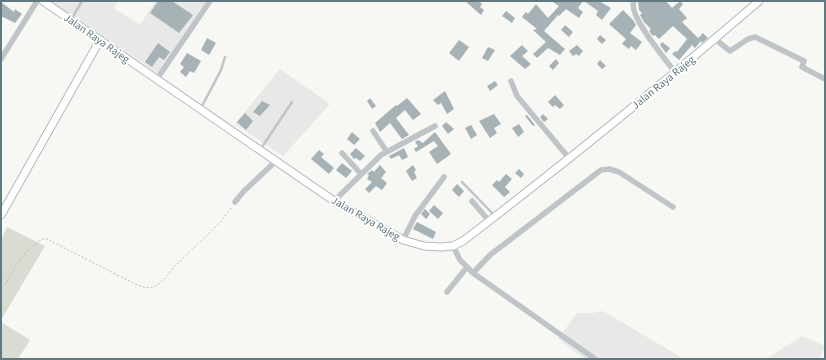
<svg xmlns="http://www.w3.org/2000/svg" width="826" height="360" viewBox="0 0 826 360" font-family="'Source Sans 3',sans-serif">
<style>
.built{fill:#e8e8e7}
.green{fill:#d8dcd3}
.building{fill:#a7b2b6}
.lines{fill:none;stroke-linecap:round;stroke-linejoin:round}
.secondary-casing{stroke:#b0b9bc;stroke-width:9}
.path{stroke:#b8bdbf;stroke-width:1;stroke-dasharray:2 2;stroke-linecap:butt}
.lane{stroke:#bec4c7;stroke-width:2.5}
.street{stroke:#bec4c7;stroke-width:5.5}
.secondary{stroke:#fff;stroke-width:7}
.labels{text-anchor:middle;stroke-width:4;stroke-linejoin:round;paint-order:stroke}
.street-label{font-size:11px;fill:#617880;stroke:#fff}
</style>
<rect width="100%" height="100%" fill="#f7f7f4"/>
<path class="built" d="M 50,1 L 118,1 L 114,8 L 140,25 L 155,1 L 209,1 L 159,74 Z
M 280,69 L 330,104 L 283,156 L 235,124 Z
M 603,311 L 674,353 L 684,359 L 585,359 L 558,339 L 577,313 L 592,313 Z
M 802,336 L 825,346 L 819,359 L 766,359 Z"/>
<path class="green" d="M 7,227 L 45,246 L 1,320 L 1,240 Z
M 1,322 L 30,340 L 18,359 L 1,359 Z"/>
<path class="building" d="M 158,1 L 172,1 L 193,15 L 179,33 L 150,13 Z
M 465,1 L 479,1 L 482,4 L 480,7 L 484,10 L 481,15 Z
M 551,1 L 583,1 L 578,8 L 583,12 L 579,18 L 566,9 L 559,16 L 558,15 L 544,31 L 565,49 L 560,55 L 548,48 L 537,58 L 533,54 L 546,42 L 533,30 L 537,29 L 522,17 L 526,12 L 528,14 L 536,4 L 548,18 L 559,6 Z
M 584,1 L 599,1 L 611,8 L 602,20 L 596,15 L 598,11 Z
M 638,1 L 666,1 L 672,8 L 680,1 L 683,4 L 679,9 L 687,18 L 682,22 L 698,38 L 703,33 L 708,38 L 702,43 L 701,41 L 695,48 L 692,45 L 679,60 L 672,54 L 675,51 L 677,52 L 687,39 L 673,26 L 659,39 L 655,35 L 653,36 L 649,31 L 651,29 L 644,22 L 640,15 L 642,13 L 639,10 Z
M 1,2 L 14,12 L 15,9 L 22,14 L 15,23 L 1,16 Z
M 623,10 L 633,20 L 636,25 L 630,33 L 642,42 L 636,50 L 631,46 L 629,49 L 622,44 L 626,39 L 609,24 Z
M 506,11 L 515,18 L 512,23 L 502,16 Z
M 565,25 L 573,32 L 569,37 L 561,30 Z
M 600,35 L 606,40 L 602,44 L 597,39 Z
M 207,38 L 216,43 L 209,55 L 201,50 Z
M 459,40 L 469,47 L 459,61 L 449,53 Z
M 662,42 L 670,48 L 666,53 L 660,45 Z
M 158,43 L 170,52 L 164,60 L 159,57 L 152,67 L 145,62 Z
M 522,45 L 528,51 L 522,56 L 531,64 L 525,69 L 510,56 Z
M 577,45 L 583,51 L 579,56 L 576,54 L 573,56 L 569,51 Z
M 488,47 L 495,50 L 488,61 L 482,58 Z
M 187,53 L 201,61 L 194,73 L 190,71 L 186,77 L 180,72 L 184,67 L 180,64 Z
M 556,59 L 559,63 L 553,70 L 549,66 Z
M 600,60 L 606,66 L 602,69 L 597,64 Z
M 495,81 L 498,85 L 490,91 L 487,86 Z
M 445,91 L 454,109 L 447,114 L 441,103 L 438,105 L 433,100 Z
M 555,95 L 564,105 L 560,109 L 555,105 L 553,107 L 548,102 Z
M 370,98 L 376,106 L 372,109 L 367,101 Z
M 407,98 L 421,114 L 413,120 L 405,110 L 396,118 L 409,135 L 402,139 L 390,123 L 380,132 L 375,123 L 396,105 L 397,106 Z
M 262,101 L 270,105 L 260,116 L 253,112 Z
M 245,113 L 253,121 L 246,130 L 237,122 Z
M 494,114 L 501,124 L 494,128 L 497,133 L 490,138 L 479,121 Z
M 543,114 L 548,119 L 544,122 L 540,117 Z
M 527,115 L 535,125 L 533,126 L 525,116 Z
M 446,122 L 454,129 L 448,134 L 442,126 Z
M 519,124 L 524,132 L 518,137 L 512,128 Z
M 471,125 L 477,135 L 471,139 L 465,128 Z
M 352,132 L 360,139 L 354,145 L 347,139 Z
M 435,132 L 451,154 L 437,164 L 429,152 L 438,146 L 434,141 L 416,152 L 414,149 L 418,146 L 415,142 L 418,140 L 423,143 Z
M 356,148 L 365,156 L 360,161 L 356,158 L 354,159 L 350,154 Z
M 404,148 L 408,157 L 402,160 L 399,155 L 391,159 L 389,156 Z
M 319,150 L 324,154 L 321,157 L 334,168 L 329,174 L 311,159 Z
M 342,163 L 352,171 L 346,178 L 336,170 Z
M 380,165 L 386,172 L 381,178 L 387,183 L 382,190 L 376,186 L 369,193 L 365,189 L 372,182 L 367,179 L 369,175 L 367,174 L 372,170 L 374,172 Z
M 413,165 L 416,170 L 414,172 L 417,178 L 412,181 L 406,171 Z
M 519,169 L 524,174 L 521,178 L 515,173 Z
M 506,174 L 512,179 L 505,187 L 510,192 L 504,197 L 492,185 L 497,180 L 499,182 Z
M 457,184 L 464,191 L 459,197 L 452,190 Z
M 434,205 L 443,213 L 438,219 L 429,211 Z
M 425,209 L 430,214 L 426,219 L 421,214 Z
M 417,222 L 436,232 L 433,239 L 413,229 Z"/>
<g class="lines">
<defs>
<path id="secondary" d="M 43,1 L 334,201 L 403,240 L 424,246 L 441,247 L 453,246 L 463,241 C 564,164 663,84 759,1
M 1,215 L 100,40"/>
</defs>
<use href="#secondary" class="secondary-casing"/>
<path class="path" d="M 5,285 C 15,268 26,246 45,238 L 135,284 C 141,286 147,289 153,287 C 164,283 170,270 178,263 C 197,244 216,229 232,207"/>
<path class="lane" d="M 71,20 L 82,1
M 201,108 L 221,70 L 225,57
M 260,150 L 292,102
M 462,182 L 495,216"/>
<path class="street" d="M 634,1 C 627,15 666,60 675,72
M 715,39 L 730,51 L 748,39 L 755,37 L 804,61 L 802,67 L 825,79
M 1,59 L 37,1
M 157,79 L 210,1
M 511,81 L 517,96 L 569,158
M 373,131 L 387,152
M 342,153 L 361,174
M 334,201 L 381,155 L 435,126
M 472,201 L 489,221
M 235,202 L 244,191 L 276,161
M 403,240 L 415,216 L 444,177
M 453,246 L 460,260 L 473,273 L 595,359
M 473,273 L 490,255 L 601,170 L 609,169 L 619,172 L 673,207
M 447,292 L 467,267"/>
<use href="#secondary" class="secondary"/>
</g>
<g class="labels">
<g class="street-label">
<text transform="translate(97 38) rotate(35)" y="4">Jalan Raya Rajeg</text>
<text transform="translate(663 82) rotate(-39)" y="4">Jalan Raya Rajeg</text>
<text transform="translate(366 218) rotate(30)" y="4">Jalan Raya Rajeg</text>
</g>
</g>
<rect width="826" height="360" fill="none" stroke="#617880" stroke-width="4"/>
</svg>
